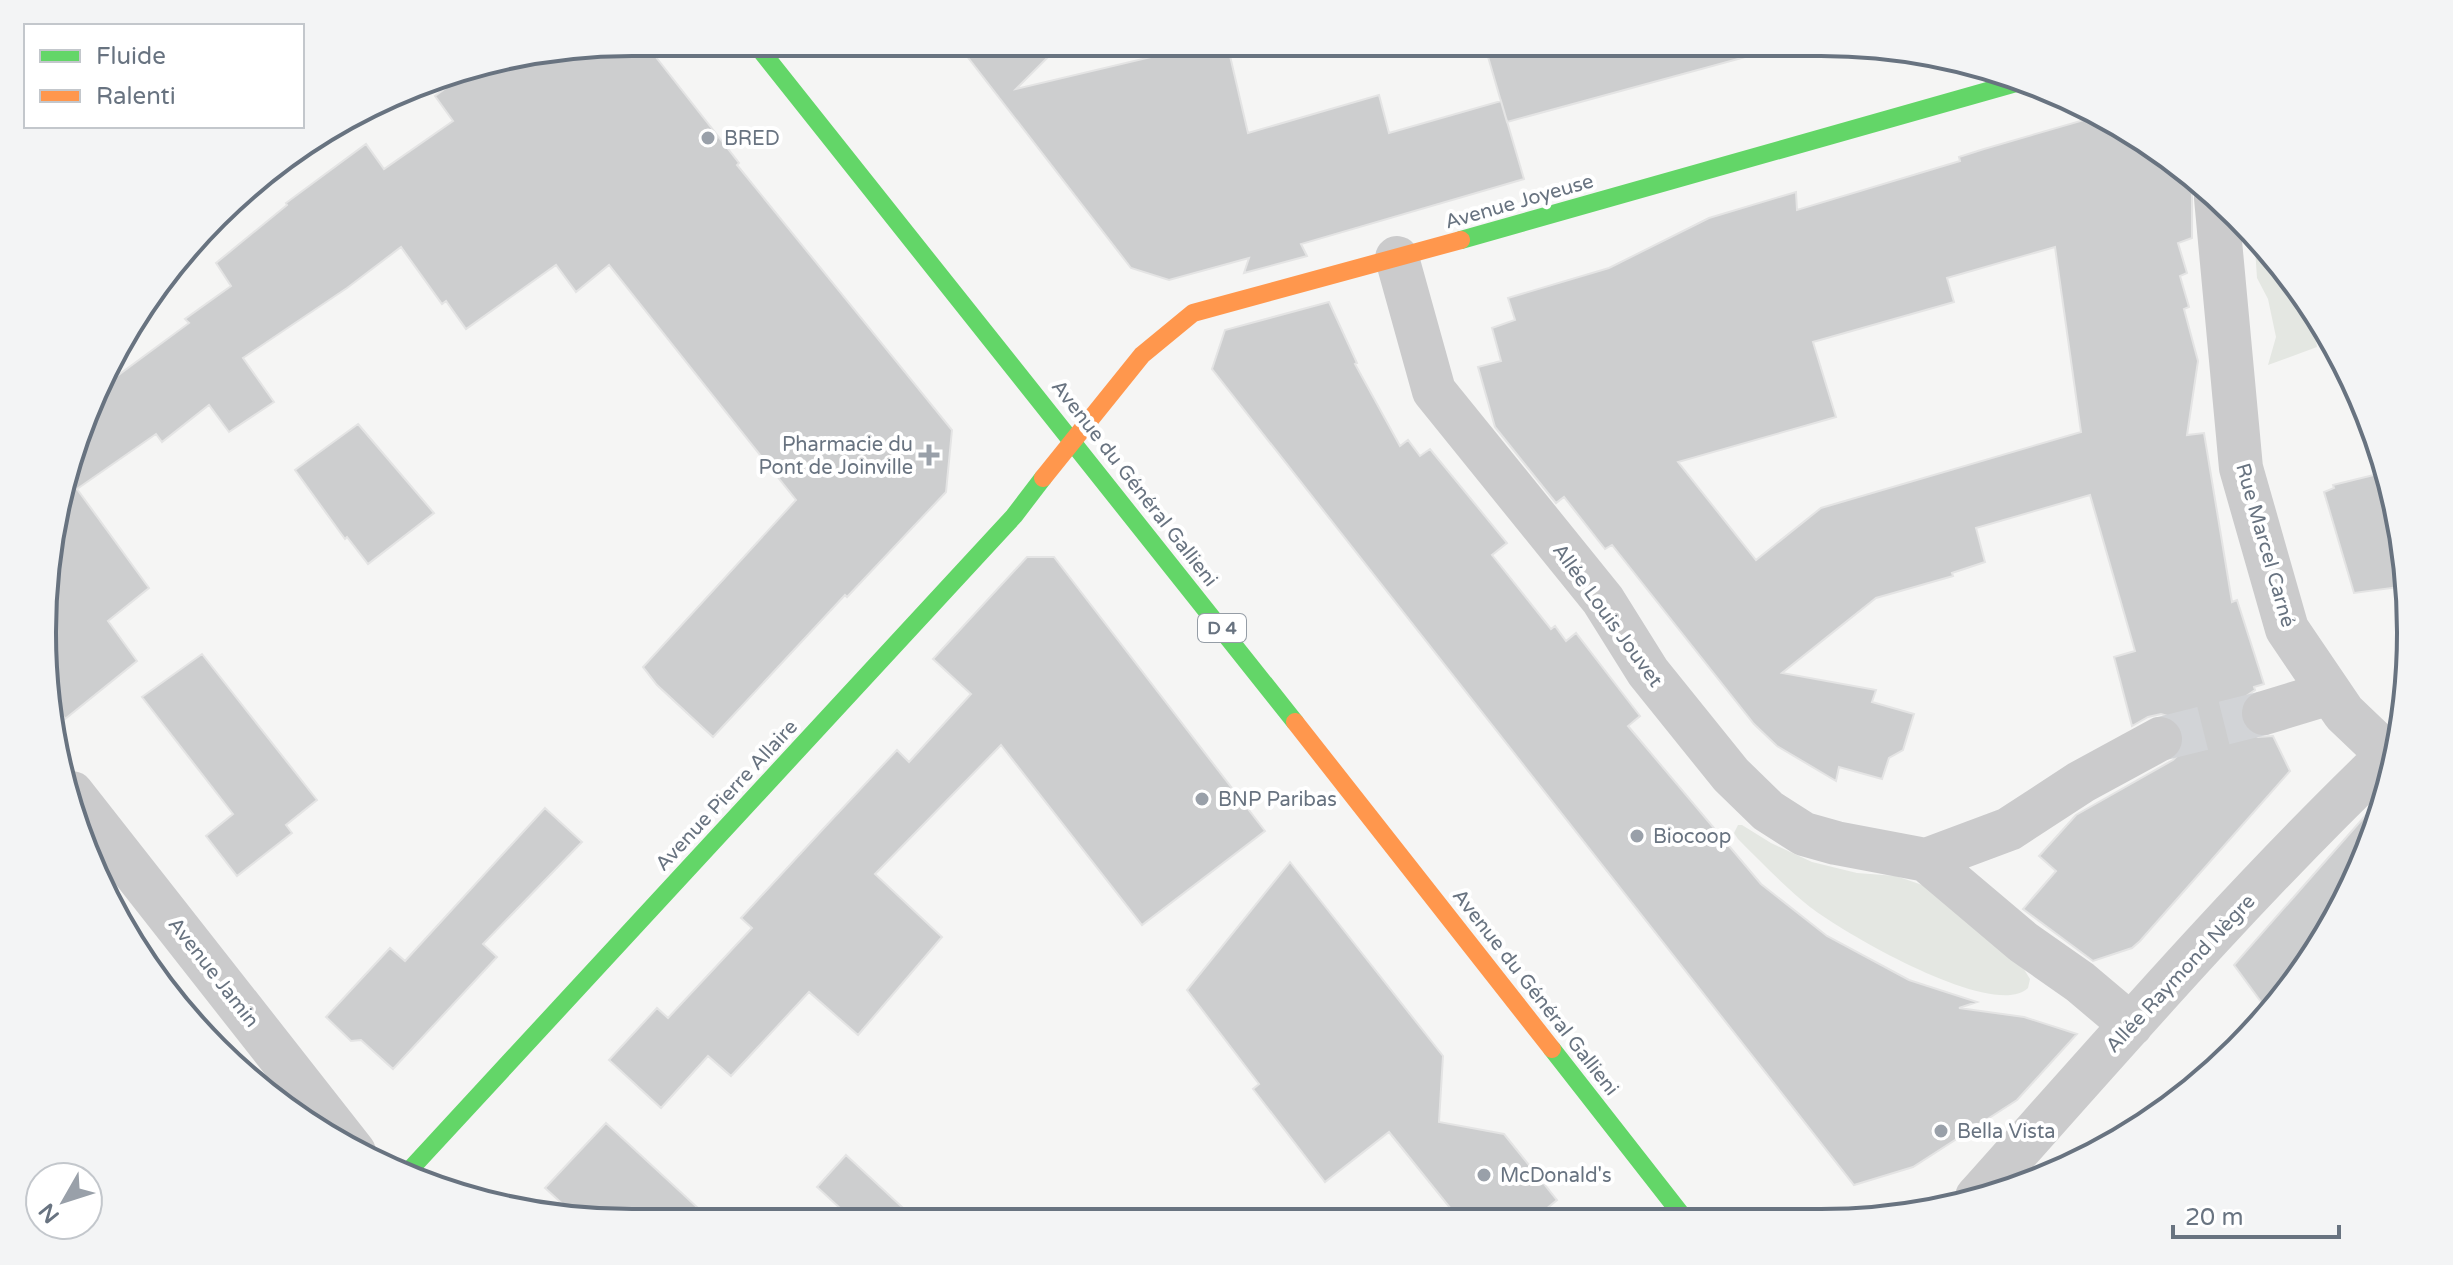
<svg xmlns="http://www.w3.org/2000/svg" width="2453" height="1265" viewBox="0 0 2453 1265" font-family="'Varela Round',sans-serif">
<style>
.green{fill:#e4e7e2}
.building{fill:#cdcecf;stroke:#e4e4e4;stroke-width:2;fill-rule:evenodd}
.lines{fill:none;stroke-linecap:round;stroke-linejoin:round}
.street-tunnel{stroke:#d2d4d7;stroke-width:44;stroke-dasharray:44 22;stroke-linecap:butt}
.street{stroke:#cbcbcc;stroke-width:44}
.fast{stroke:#63d668;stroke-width:18}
.slow{stroke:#ff974d;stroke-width:18}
.poi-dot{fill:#99a0a9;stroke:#fff;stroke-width:3}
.labels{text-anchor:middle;stroke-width:8;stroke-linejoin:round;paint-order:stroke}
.shield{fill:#fff;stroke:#959da6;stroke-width:2}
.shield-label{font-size:18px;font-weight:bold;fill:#687380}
.poi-label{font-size:20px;fill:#687380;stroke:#fff;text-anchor:start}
.street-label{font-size:20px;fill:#687380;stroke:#fff}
.rim{fill:none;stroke:#687380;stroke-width:4}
</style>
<rect width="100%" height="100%" fill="#f5f5f4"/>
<path class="green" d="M 2254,233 L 2265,244 L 2311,308 L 2317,347 L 2268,365 L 2276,337 L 2268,299 L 2257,278 Z
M 1738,825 L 1742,825 L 1771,843 L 1812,862 L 1857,873 L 1896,876 L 1931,888 L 2022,966 L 2030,979 L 2028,988 C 1994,1021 1842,932 1810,907 C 1784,886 1761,862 1738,839 L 1734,833 Z"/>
<path class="building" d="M 632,42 L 644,42 L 739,163 L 737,165 L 952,430 L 946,492 L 847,597 L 845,595 L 713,737 L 657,685 L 643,667 L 796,500 L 609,265 L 576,292 L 556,265 L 466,329 L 446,301 L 442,304 L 401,247 L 347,288 L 243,358 L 274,402 L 229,432 L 209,405 L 162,442 L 156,434 L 77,489 L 149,588 L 108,621 L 137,661 L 65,719 L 50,698 L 43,672 L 62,480 L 105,385 L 189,323 L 185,319 L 231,286 L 216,263 L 287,205 L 286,203 L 366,144 L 384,169 L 453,121 L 435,96 L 472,69 Z
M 956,42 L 1063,42 L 1016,89 L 1210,43 L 1227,43 L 1248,133 L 1379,95 L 1389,133 L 1501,101 L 1524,179 L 1301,244 L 1307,256 L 1244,273 L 1249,258 L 1169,280 L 1131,268 Z
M 1484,43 L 1747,43 L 1749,56 L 1507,122 Z
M 2101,115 L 2180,164 L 2192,175 L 2192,238 L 2178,243 L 2187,273 L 2180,276 L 2189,307 L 2184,309 L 2198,361 L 2187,435 L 2204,433 L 2232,602 L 2237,600 L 2264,684 L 2254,687 L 2255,690 L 2245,697 L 2240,708 L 2240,719 L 2246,731 L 2258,737 L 2273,736 L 2290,771 L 2140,941 L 2132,948 L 2093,961 L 2023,909 L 2056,871 L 2039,856 L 2076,815 L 2173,760 L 2182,751 L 2185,739 L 2182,726 L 2174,718 L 2161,714 L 2148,717 L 2132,726 L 2114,657 L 2135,651 L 2090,495 L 1976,528 L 1985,562 L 1952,573 L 1953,576 L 1876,598 L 1782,673 L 1876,690 L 1872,702 L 1914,714 L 1903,750 L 1889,758 L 1882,779 L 1839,767 L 1836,781 L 1777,746 L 1754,724 L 1612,545 L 1605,549 L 1564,497 L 1556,503 L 1495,427 L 1478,367 L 1501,361 L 1492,328 L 1515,320 L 1508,298 L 1609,268 L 1709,218 L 1796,192 L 1797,210 L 1960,161 L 1959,157 L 1984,149 ZM 2055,247 L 2081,432 L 1821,508 L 1756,560 L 1678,462 L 1836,417 L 1813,342 L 1954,302 L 1947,278 Z
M 1329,302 L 1357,363 L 1355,364 L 1400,446 L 1408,440 L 1420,456 L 1430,449 L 1507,543 L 1492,555 L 1551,629 L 1555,626 L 1566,641 L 1576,633 L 1640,716 L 1628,726 L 1761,884 L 1827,936 L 1909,980 L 1977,1002 L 1959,1008 L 2024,1017 L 2077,1034 L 2017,1100 L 1913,1167 L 1854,1185 L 1212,369 L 1225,330 Z
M 358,424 L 434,513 L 368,564 L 347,537 L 345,539 L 295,470 Z
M 2386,472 L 2406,556 L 2407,586 L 2354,593 L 2324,492 L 2334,488 L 2333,485 Z
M 1027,557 L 1054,557 L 1265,831 L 1142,925 L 1001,745 L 875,874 L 942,937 L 858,1035 L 809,992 L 731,1076 L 708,1056 L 661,1108 L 609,1060 L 657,1008 L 668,1018 L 752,928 L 741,918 L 824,828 L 897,750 L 909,762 L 971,694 L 933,659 Z
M 202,654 L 317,800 L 286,825 L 292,833 L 237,876 L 206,836 L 233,814 L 142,697 Z
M 2380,799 L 2384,803 L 2350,894 L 2270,1014 L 2234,965 Z
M 545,808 L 582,842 L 483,944 L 497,957 L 393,1069 L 361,1040 L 351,1041 L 326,1017 L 390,948 L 405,961 Z
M 1290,862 L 1443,1056 L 1439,1122 L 1504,1134 L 1557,1200 L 1534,1219 L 1459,1219 L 1389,1132 L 1325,1182 L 1253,1089 L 1259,1084 L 1187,990 Z
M 606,1123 L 712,1221 L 594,1222 L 579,1219 L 545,1188 Z
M 846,1155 L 917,1221 L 854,1221 L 817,1187 Z"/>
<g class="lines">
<path class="street-tunnel" d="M 2160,739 L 2264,713"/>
<path class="street" d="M 2216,198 L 2241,468 L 2287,629 L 2344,713 L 2388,755 L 2395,758
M 1397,258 L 1434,391 L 1603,600 L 1648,672 L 1731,775 L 1768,811 L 1804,834 L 1836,843 L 1926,860 L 2023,942 L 2080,982 L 2131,1025
M 2264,713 L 2330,693
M 72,793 L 354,1152
M 1926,860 L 2009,829 L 2081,782 L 2160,739
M 1977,1197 C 2111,1047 2243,894 2388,755"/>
<path class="fast" d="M 754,42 L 1295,722
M 1461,240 L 2023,81
M 1552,1049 L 1685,1219
M 405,1175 L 1014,516 L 1043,478"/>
<path class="slow" d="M 1043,478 L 1142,355 L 1193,313 L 1461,240
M 1295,722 L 1552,1049"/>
</g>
<g class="poi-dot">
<circle cx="708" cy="138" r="8"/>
<path d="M925 443h8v8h8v8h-8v8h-8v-8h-8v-8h8z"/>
<circle cx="1202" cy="799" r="8"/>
<circle cx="1637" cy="836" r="8"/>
<circle cx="1941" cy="1131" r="8"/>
<circle cx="1484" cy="1175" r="8"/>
</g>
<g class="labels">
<rect class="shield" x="1198" y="614" width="48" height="28" rx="6"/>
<g class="shield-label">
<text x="1222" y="634">D 4</text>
</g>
<g class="poi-label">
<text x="724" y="145">BRED</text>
<text x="913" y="451" text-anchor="end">Pharmacie du<tspan x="913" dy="23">Pont de Joinville</tspan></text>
<text x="1218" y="806">BNP Paribas</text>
<text x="1653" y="843">Biocoop</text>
<text x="1957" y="1138">Bella Vista</text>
<text x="1500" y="1182">McDonald's</text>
</g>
<g class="street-label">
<text transform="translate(1519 201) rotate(-16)" y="7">Avenue Joyeuse</text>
<text transform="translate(1135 483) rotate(52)" y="7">Avenue du Général Gallieni</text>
<text transform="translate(2266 545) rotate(74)" y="7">Rue Marcel Carné</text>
<text transform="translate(1608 615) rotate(54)" y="7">Allée Louis Jouvet</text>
<text transform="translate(726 795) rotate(-47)" y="7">Avenue Pierre Allaire</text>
<text transform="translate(214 972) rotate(52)" y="7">Avenue Jamin</text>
<text transform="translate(2180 973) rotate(-47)" y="7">Allée Raymond Nègre</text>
<text transform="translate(1536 992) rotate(52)" y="7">Avenue du Général Gallieni</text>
</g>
</g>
<path d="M0 0H2453V1265H0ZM632 56H1821A576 576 0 0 1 2397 632V633A576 576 0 0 1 1821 1209H632A576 576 0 0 1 56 633V632A576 576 0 0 1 632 56Z" fill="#f3f4f5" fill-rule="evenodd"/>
<path class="rim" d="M632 56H1821A576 576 0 0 1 2397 632V633A576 576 0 0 1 1821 1209H632A576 576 0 0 1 56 633V632A576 576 0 0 1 632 56Z"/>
<rect x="24" y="24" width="280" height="104" fill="#ffffff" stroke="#c3c7cc" stroke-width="2"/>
<rect x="40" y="50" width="40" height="12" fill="#63d668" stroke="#c3c7cc" stroke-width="2"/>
<text x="96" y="64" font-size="24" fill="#687380">Fluide</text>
<rect x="40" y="90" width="40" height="12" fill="#ff974d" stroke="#c3c7cc" stroke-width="2"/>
<text x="96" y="104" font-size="24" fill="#687380">Ralenti</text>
<g transform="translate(64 1201) rotate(231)"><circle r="38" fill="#ffffff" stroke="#c3c7cc" stroke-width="2"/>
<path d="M0-6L14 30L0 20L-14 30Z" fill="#99a0a9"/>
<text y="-12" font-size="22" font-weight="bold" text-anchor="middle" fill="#687380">N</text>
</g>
<path d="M2173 1225v12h166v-12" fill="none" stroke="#687380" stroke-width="4"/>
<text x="2185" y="1225" font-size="24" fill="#687380" stroke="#ffffff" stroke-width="6" paint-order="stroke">20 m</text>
</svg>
